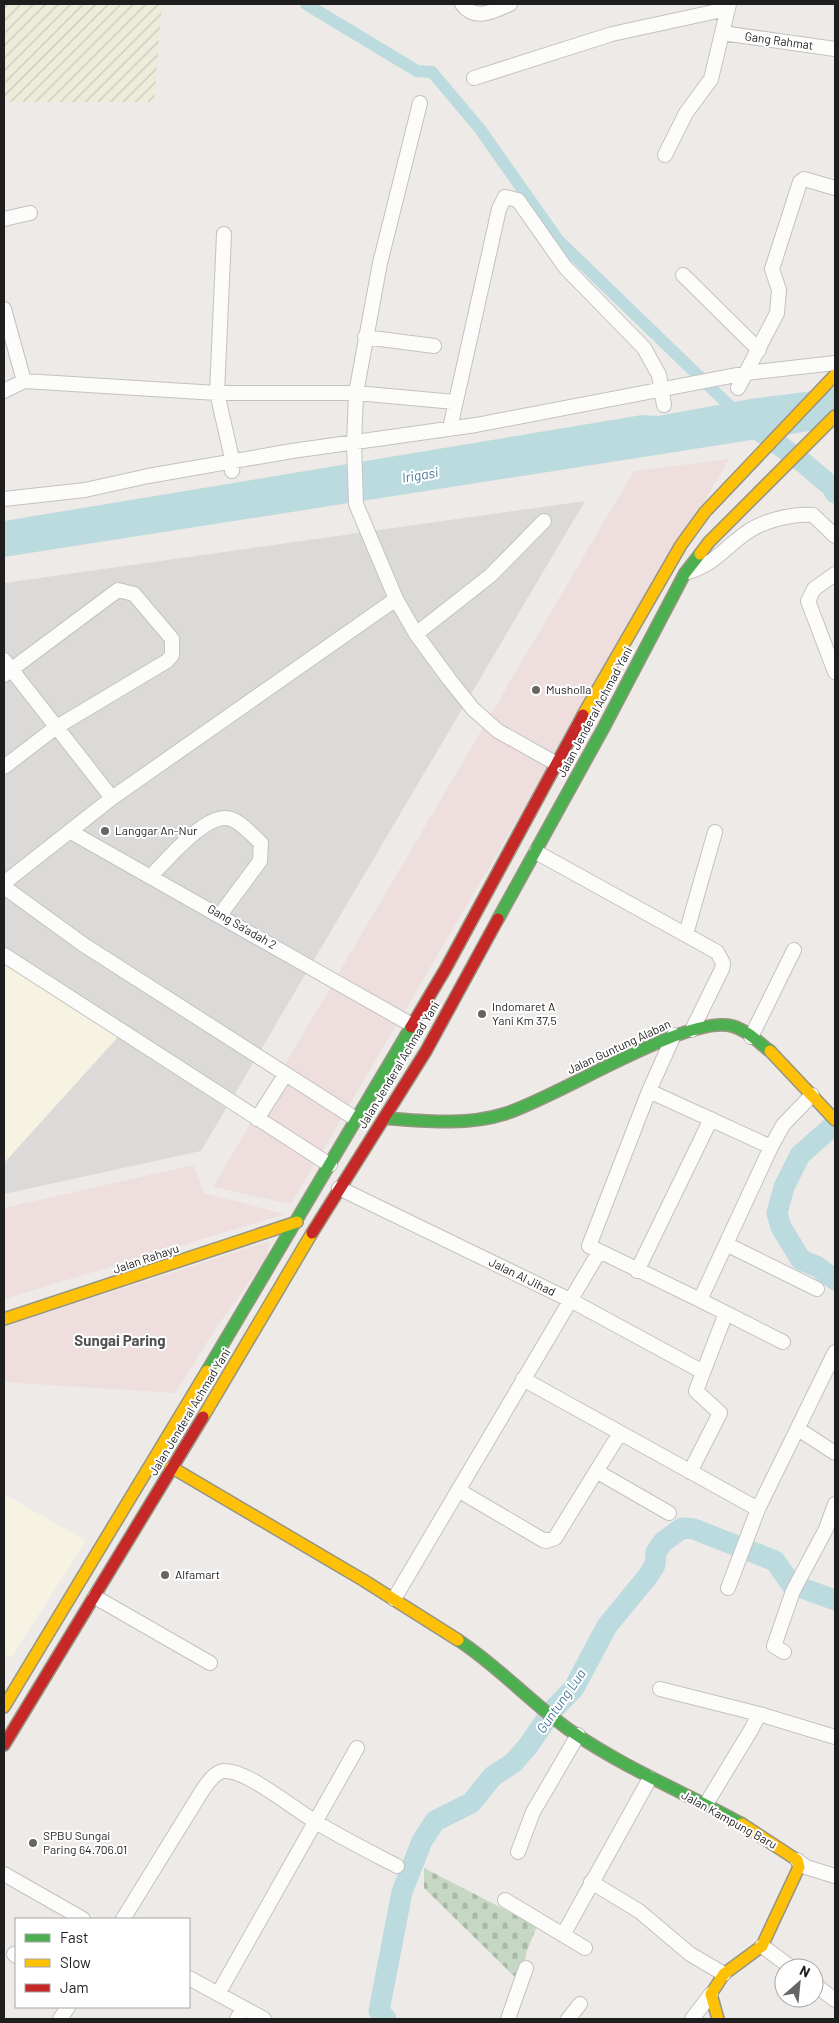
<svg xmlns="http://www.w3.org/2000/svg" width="839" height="2023" viewBox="0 0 839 2023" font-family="Barlow,sans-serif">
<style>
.residential{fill:#dcdad8}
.commercial{fill:#eedede}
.education{fill:#f6f3e3}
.farmland{fill:url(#farmland-furrows)}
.cemetery{fill:url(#cemetery-stones)}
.water{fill:#bcdbdf}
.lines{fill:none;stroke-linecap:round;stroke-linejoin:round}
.canal{stroke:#bcdbdf;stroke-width:12}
.river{stroke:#bcdbdf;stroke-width:21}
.street-casing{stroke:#c4c2c1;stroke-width:16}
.fast-casing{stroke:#969580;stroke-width:14}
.slow-casing{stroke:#969580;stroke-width:14}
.jam-casing{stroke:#969580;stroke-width:14}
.street{stroke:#fcfcfb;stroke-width:14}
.fast{stroke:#4caf50;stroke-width:11}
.slow{stroke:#ffc107;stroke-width:11}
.jam{stroke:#c62828;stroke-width:11}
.poi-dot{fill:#666564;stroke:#fff;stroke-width:2}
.labels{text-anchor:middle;stroke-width:4;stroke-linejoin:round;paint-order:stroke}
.street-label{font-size:12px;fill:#1e1e1e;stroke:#fff}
.poi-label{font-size:12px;fill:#1e1e1e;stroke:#fff;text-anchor:start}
.water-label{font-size:14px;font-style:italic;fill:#487b9b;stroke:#fff}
.quarter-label{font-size:15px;font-weight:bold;fill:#515151;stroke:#fff}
</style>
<defs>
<pattern id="farmland-furrows" width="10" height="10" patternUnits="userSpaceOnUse" patternTransform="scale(1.25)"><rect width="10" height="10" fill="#edebda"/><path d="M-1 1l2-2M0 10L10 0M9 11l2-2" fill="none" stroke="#cbc9bb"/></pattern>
<pattern id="cemetery-stones" width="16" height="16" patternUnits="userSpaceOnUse" patternTransform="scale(1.25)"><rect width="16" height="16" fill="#c6d7c4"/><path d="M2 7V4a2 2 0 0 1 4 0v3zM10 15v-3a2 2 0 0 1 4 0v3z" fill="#aab8a8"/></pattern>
</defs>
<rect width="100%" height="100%" fill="#edeae7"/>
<path class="residential" d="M 585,501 L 201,1151 L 4,1194 L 4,583 Z"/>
<path class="commercial" d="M 729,459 L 291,1204 L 213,1187 L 634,471 Z
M 194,1165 L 203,1193 L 285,1214 L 4,1299 L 4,1208 Z
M 270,1241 L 266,1259 L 216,1328 L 175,1393 L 4,1382 L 4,1327 Z"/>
<path class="education" d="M 4,962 L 118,1037 L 4,1163 Z
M 4,1494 L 86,1541 L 11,1658 L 4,1653 Z"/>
<path class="farmland" d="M 4,4 L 162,4 L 154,102 L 4,102 Z"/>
<path class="cemetery" d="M 424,1868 L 537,1926 L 526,1953 L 522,1984 L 424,1888 Z"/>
<path class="water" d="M 835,388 L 835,427 L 4,557 L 4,521 L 642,415 L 658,416 L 750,399 Z"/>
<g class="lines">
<path class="canal" d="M 306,4 L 417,71 L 432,72 L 480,129 L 558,240 L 739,415"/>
<path class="river" d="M 760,431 L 805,464 L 832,487 L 835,493
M 835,1124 L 800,1155 L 784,1187 L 777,1213 L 781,1227 L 801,1260 L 818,1267 L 835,1280
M 386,2019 L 379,2011 L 402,1892 L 422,1841 L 435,1821 L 471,1803 L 493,1776 L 513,1763 L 528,1746 L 552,1711 L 574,1688 L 607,1626 L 648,1576 L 655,1565 L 656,1552 L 663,1542 L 682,1528 L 694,1529 L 775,1561 L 791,1584 L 835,1600"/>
<defs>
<path id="street" d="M 462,4 C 475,22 493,11 510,4
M 722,33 L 835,49
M 474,78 L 612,34 L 727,9
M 420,103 L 380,263 L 356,393 L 354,444 L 356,504 L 396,599 L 416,634 L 449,679 L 473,709 L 498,731 L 557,764
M 665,155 L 686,113 L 711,79 L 729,4
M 4,219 L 30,213
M 224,234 L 217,393 L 233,463 L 232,471
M 683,275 L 759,350
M 4,309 L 24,381
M 365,337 L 434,346
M 738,388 L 777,313 L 779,290 L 772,269 L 800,182 L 804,179 L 835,188
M 4,391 L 24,381 L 217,393 L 356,393 L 455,402
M 450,428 L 499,209 L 505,197 L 518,200 L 565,267 L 644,348 L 659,375 L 664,405
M 4,499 L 85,490 L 148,476 L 292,451 L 476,425 L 747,373 L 835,363
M 688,572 C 715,564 724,548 746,533 C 762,521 793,513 813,515 L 835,536
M 835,574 L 814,589 L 808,601 L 835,672
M 416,634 L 491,575 L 544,521
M 4,660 L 112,798
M 4,675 L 118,590 L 134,594 L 172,639 L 172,655 L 167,661 L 55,728 L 4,767
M 71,832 L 412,1025
M 536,852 L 717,952 L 723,963 L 722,969 L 692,1030
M 152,875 C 167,860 208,810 231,819 C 241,822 253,836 261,843 L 260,861 L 220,915
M 4,883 L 112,798 L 396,599
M 4,887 L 84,945 L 356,1119
M 686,934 L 715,832
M 4,955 L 330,1165
M 751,1037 L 794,950
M 649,1091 L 771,1147 L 700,1300 L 589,1246 Z
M 649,1091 L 674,1035
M 257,1119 L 285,1075
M 771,1147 L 783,1125 L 812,1095
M 339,1188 L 572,1301 L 703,1372
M 726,1244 L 817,1289
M 637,1271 L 711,1119
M 700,1300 L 783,1342
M 523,1379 L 758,1509 L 835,1352
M 798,1429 L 835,1453
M 596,1471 L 669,1513
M 690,1472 L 720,1413 L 696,1391 L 726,1313
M 458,1490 L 543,1540 L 546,1541 L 555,1538 L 620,1433
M 728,1588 L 758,1509
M 95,1597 L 210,1663
M 394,1599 L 599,1252
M 784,1652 L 774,1646 L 793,1591 L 826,1529 L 835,1504
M 660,1689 L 759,1714 L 835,1737
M 706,1804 L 751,1730 L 759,1714
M 518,1852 L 533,1812 L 578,1735
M 797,1860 L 806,1867 L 835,1876
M 4,1874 L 83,1919
M 591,1882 L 639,1911 L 690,1954 L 724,1974
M 505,1900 L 585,1948
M 123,1919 L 202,1791 C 207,1784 214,1772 224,1771 C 246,1769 295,1810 316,1822 C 342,1838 370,1852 397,1866
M 563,1935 L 650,1778
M 762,1946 L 792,1968
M 14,1954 L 16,1956
M 189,1978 L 264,2019
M 814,1984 L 835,2000
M 218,1994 L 357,1748
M 60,2019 L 68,2007
M 237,2019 L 243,2008
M 508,2019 L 526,1968
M 568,2019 L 580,2004
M 692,2019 L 711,1994"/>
<path id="fast" d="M 498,919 L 604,727 L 685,573 L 700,554
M 384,1118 C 424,1121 466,1126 504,1114 C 557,1098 686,1014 732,1026 C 747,1030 758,1042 770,1051
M 207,1371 L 411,1027
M 458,1640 C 498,1666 529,1701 568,1729 C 622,1767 684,1792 742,1824"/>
<path id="slow" d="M 700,554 L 709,542 L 835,416
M 583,715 L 681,545 L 705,512 L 835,375
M 770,1051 L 835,1120
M 4,1319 L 297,1222
M 203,1417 L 312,1233
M 171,1467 L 363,1580 L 458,1640
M 4,1707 L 207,1371
M 718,2019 L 711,1994 L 724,1974 L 762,1946 L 799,1867 L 797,1860 L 742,1824"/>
<path id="jam" d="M 411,1027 L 446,968 L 583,715
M 312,1233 L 426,1051 L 498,919
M 4,1745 L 203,1417"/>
</defs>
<use href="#street" class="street-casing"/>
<use href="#fast" class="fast-casing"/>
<use href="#slow" class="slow-casing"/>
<use href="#jam" class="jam-casing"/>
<use href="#street" class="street"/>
<use href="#fast" class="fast"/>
<use href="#slow" class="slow"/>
<use href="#jam" class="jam"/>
</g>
<g class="poi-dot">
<circle cx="536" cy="690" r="5"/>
<circle cx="105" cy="831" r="5"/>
<circle cx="482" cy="1014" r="5"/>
<circle cx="165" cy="1575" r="5"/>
<circle cx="33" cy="1843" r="5"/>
</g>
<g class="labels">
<g class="street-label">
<text transform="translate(779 41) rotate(8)" y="4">Gang Rahmat</text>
<text transform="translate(595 712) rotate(-62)" y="4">Jalan Jenderal Achmad Yani</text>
<text transform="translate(242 927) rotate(30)" y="4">Gang Sa'adah 2</text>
<text transform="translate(619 1047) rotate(-25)" y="4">Jalan Guntung Alaban</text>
<text transform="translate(399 1065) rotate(-59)" y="4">Jalan Jenderal Achmad Yani</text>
<text transform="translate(146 1259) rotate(-19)" y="4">Jalan Rahayu</text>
<text transform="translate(522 1277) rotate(26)" y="4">Jalan Al Jihad</text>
<text transform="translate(190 1412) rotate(-59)" y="4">Jalan Jenderal Achmad Yani</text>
<text transform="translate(729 1820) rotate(29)" y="4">Jalan Kampung Baru</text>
</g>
<g class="poi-label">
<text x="546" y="694">Musholla</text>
<text x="115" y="835">Langgar An-Nur</text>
<text x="492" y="1011">Indomaret A<tspan x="492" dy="14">Yani Km 37,5</tspan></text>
<text x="175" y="1579">Alfamart</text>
<text x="43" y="1840">SPBU Sungai<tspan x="43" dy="14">Paring 64.706.01</tspan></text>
</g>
<g class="water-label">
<text transform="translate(420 475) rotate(-9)" y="5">Irigasi</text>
<text transform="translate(561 1701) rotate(-55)" y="5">Guntung Lua</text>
</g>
<g class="quarter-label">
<text x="120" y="1346">Sungai Paring</text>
</g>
</g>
<rect width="839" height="2023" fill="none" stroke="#1e1e1e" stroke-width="10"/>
<rect x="15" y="1918" width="175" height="90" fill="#ffffff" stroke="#a5a5a5"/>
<rect x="25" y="1934" width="25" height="8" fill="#4caf50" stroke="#a5a5a5"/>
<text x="60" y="1943" font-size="15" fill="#1e1e1e">Fast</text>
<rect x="25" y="1959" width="25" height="8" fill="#ffc107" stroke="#a5a5a5"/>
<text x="60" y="1968" font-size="15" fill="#1e1e1e">Slow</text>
<rect x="25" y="1984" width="25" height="8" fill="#c62828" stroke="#a5a5a5"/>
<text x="60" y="1993" font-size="15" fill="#1e1e1e">Jam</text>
<g transform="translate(799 1983) rotate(27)"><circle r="24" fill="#ffffff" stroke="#a5a5a5"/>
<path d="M0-4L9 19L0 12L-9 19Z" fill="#666564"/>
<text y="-8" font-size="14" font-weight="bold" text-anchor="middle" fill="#1e1e1e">N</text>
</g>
</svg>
